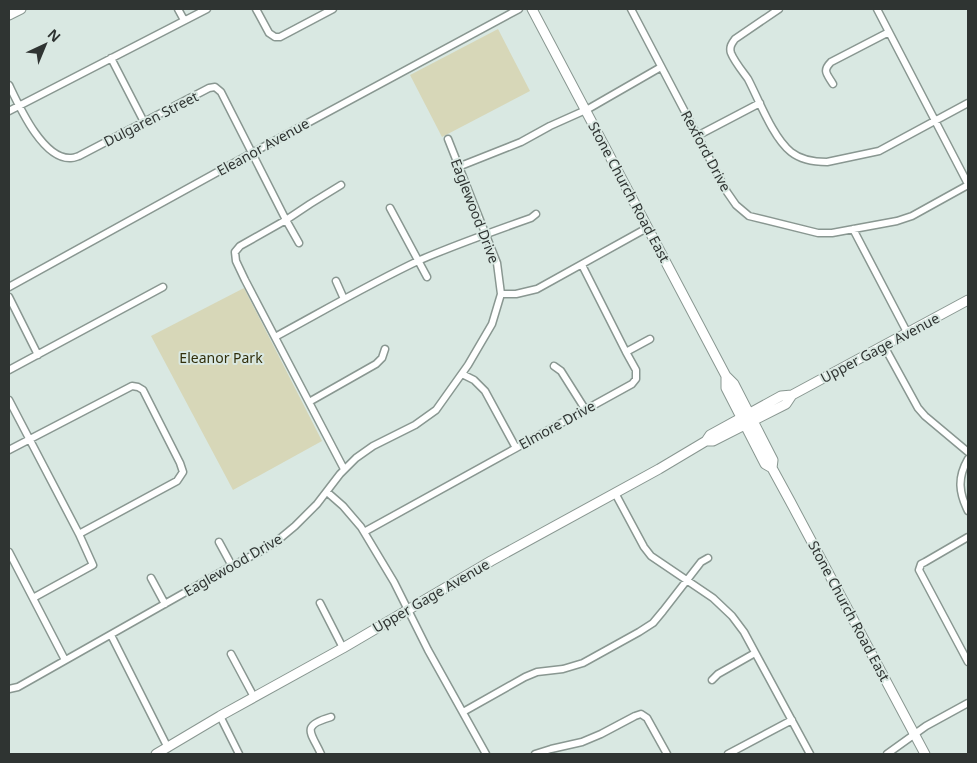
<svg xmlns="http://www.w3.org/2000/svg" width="977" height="763" viewBox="0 0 977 763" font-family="'Noto Sans',sans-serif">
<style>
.green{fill:#d7d7b8}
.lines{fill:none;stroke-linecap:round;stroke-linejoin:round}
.minor-casing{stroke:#899791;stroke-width:9}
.secondary-casing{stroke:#899791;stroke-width:11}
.minor{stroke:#fff;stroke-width:6}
.secondary{stroke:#fff;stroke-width:9}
.labels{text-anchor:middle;stroke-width:4;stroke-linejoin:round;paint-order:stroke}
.street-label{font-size:14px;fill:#2f3432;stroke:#d9e8e2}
.park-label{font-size:14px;fill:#312f0b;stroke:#d9e8e2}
</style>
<rect width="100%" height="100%" fill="#d9e8e2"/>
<path class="green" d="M 498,29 L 530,91 L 442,137 L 410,75 Z
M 244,288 L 322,441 L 233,490 L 151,336 Z"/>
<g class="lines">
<defs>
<path id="minor" d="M 178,9 L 184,20
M 256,9 L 269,33 L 275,37 L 280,37 L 333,9
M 631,9 L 727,192 L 736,205 L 749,216 L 818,233 L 832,233 L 897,221 L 912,216 L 968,185
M 779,9 L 735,39 C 732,43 729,47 731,53 C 734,61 743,72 748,79 C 759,100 773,138 791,152 C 801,160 815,162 827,162 L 879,151 L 968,103
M 877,9 L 968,184
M 111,58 L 144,122
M 833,84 C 827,74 822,71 831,62 L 889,32
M 9,85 C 19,106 43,160 71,158 C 74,158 76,157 79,156 L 209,88 L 215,87 L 221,92 L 286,220 L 299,243
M 9,111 L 207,9
M 697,136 L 760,103
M 458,167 L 521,142 L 550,126 L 588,109 L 661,67
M 341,185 L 310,204 L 286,220 L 240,246 L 235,252 L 236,261 L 245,280 L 344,469
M 390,208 L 427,277
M 853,229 L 908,334
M 336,281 L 344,299
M 9,287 L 252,153 L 519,9
M 501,294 L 516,294 L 537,289 L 647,228
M 9,297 L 38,355
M 275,337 C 323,311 371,283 420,260 C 457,244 494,231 531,218 L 536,214
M 884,346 L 918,408 L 925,416 L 968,452
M 626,352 L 650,339
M 554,366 L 561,371 L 585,409
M 9,370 L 163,287
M 462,374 L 474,380 L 485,391 L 516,448
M 9,400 L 79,534 L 93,565 L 33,598
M 309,402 L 376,364 L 382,358 L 385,349
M 9,450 L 132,386 L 138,387 L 143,390 L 180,463 L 183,472 L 177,481 L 79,534
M 968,459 C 957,478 959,493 968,511
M 327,492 L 343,506 L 361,527 L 394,582 L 428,650 L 486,754
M 615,493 L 644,547 L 651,556 L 713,598 L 732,616 L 744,632 L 810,754
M 364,532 L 632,384 L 636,379 L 636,370 L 626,352 L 582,265
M 968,537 L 925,562 L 921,564 L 919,570 L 968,662
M 219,542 L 232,566
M 9,552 L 65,660
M 151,578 L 165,604
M 320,603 L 343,648
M 111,635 L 168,748
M 231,654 L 254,697
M 712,680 L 718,674 L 755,653
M 9,689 L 18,687 L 230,567 L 263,550 L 277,541 L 295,526 L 317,504 L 340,474 L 356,458 L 373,446 L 415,425 L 436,410 L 468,365 L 492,324 L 501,294 L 497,263 L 448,139
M 463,712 L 525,677 L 537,672 L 563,669 L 583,663 L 639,632 L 653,623 L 663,611 L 701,562 L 708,558
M 220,716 L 239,754
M 321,754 C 311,732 300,726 331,717
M 535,754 L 551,749 L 582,742 L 601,734 L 635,716 L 641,714 L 647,718 L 667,754
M 728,754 L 792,720
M 887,754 L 926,726 L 968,703"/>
<path id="secondary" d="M 532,9 L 726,376 L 734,384 L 773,460 L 772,468
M 9,15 L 21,9
M 726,376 L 726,388 L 765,464 L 772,468 L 790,501 L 925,754
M 706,441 L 713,441 L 786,404 L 792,395
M 156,754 L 220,716 L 343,648 L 491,561 L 659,469 L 706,441 L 710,435 L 781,396 L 792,395 L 968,300"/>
</defs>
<use href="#minor" class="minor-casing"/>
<use href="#secondary" class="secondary-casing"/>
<use href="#minor" class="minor"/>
<use href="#secondary" class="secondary"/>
</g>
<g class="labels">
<g class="street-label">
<text transform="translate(151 119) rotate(-27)" y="5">Dulgaren Street</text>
<text transform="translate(263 147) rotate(-29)" y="5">Eleanor Avenue</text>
<text transform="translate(706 151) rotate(62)" y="5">Rexford Drive</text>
<text transform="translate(629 192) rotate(62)" y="5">Stone Church Road East</text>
<text transform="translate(475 211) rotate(69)" y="5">Eaglewood Drive</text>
<text transform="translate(880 348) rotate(-28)" y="5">Upper Gage Avenue</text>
<text transform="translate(557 425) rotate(-29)" y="5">Elmore Drive</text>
<text transform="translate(233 565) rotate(-30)" y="5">Eaglewood Drive</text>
<text transform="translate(431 596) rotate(-30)" y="5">Upper Gage Avenue</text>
<text transform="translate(849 611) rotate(62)" y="5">Stone Church Road East</text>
</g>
<g class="park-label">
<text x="221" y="363">Eleanor Park</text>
</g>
</g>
<rect width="977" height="763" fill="none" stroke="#2f3432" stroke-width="20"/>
<g transform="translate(45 45) rotate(44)" stroke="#d9e8e2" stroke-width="4" paint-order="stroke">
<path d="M0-4L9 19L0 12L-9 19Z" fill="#2f3432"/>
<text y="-8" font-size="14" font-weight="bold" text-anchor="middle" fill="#2f3432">N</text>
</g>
</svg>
